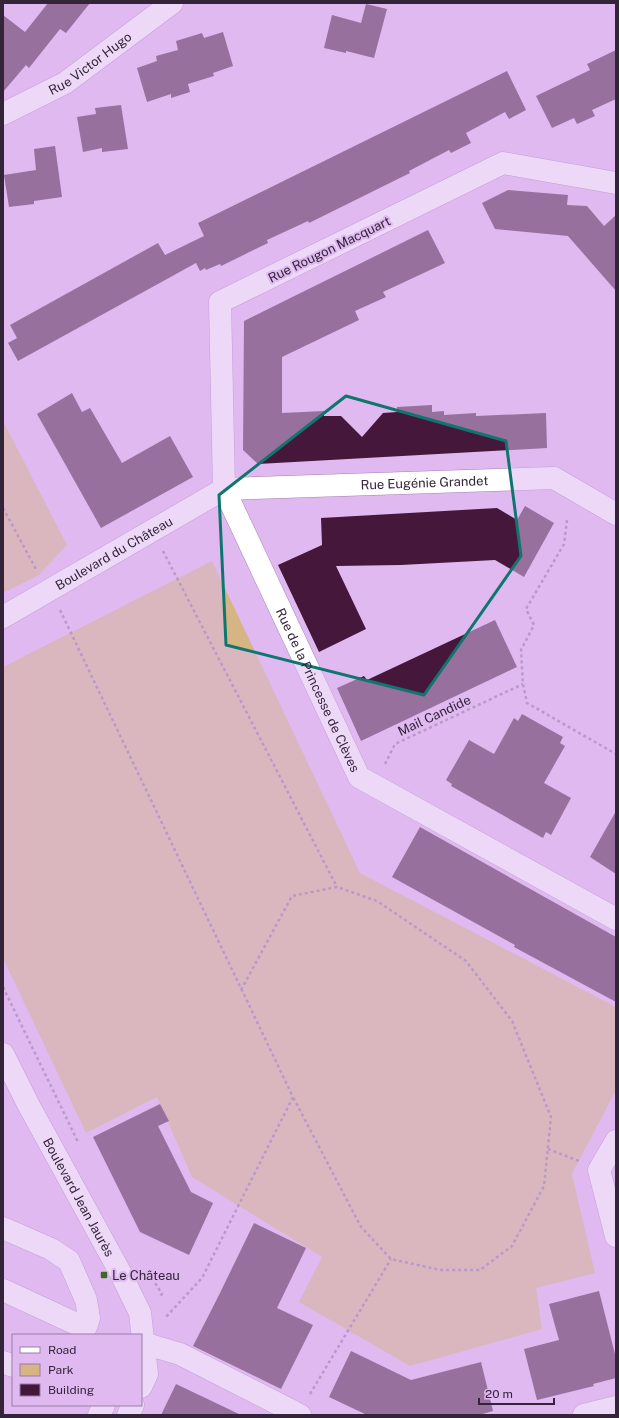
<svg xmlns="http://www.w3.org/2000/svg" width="619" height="1418" viewBox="0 0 619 1418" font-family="'Public Sans',sans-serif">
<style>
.green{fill:#d6b483}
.building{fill:#44173b}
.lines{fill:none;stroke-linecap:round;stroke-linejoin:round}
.minor-casing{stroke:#a47fb3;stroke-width:23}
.path{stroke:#8d7299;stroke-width:2.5;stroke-dasharray:3 3;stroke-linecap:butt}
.minor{stroke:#fff;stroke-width:22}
.marked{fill:none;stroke:#0f766e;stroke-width:3;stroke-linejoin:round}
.poi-dot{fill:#3e6825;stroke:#dfb9f0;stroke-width:1.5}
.labels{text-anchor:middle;stroke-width:4;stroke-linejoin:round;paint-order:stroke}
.street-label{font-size:13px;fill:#332439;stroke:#dfb9f0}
.poi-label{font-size:13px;fill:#332439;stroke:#dfb9f0;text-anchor:start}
</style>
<rect width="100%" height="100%" fill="#dfb9f0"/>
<path class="green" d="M 3,421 L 67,545 L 39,575 L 3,593 Z
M 212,561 L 360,873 L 616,1007 L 616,1090 L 572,1174 L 595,1273 L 536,1288 L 542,1329 L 410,1366 L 299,1302 L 322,1257 L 192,1177 L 157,1097 L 86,1133 L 3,958 L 3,667 Z"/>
<path class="building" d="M 48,3 L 90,3 L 66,33 L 60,29 L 29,68 L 26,65 L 3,92 L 3,15 L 25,32 Z
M 366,4 L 387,9 L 374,58 L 346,51 L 346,53 L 324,48 L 332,15 L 361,23 Z
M 223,32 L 233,66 L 213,73 L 214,76 L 188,84 L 190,92 L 171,98 L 171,94 L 147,102 L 137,68 L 157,61 L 156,56 L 178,50 L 176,41 L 202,33 L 204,38 Z
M 616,50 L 616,99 L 592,110 L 595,116 L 577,124 L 574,118 L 552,128 L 536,96 L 590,70 L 587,64 Z
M 507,71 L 526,110 L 509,119 L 505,112 L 466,133 L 471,143 L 451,153 L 449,150 L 409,171 L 410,173 L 309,223 L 308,221 L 267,240 L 268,243 L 221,266 L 220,264 L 206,270 L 205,268 L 200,271 L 196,263 L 18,361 L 8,343 L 17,338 L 10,325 L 158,243 L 165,255 L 204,236 L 198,223 Z
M 121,105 L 128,149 L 102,152 L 102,148 L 83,152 L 77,117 L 96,114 L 95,108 Z
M 55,146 L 62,197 L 34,201 L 34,204 L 9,207 L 4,175 L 36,170 L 34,149 Z
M 508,190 L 568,195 L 567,205 L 587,206 L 604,226 L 616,215 L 616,291 L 568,236 L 495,229 L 482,203 Z
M 428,230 L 445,263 L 383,292 L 386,297 L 355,311 L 359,320 L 282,357 L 282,413 L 324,411 L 324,416 L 341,416 L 362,437 L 383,413 L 397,412 L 397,407 L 432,405 L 432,412 L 444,411 L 444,415 L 476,413 L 476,416 L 546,413 L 547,448 L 258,464 L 243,450 L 244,321 Z
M 72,393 L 82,412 L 90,408 L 122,463 L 170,436 L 193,477 L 101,528 L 37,414 Z
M 525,506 L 554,523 L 524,577 L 495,560 L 401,565 L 336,566 L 366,629 L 319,652 L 278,565 L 322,545 L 321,518 L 497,508 L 517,520 Z
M 495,620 L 517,667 L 361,741 L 337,688 L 364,676 L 367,680 Z
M 522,714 L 563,737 L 560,743 L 565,746 L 544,783 L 571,798 L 551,835 L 546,832 L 543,838 L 451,786 L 452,784 L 446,780 L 469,740 L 494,754 L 514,718 L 518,721 Z
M 616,811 L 616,874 L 590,857 Z
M 420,827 L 616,937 L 616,1002 L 514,947 L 515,945 L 392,877 Z
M 160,1104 L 169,1121 L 158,1126 L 191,1192 L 213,1203 L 189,1255 L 140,1232 L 93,1137 Z
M 254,1223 L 306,1248 L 277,1308 L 313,1325 L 281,1389 L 193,1346 L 218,1297 Z
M 599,1291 L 616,1358 L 616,1378 L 593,1384 L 594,1386 L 537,1400 L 524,1349 L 559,1340 L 549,1304 Z
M 351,1351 L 411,1380 L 481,1362 L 493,1411 L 479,1415 L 367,1415 L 329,1397 Z
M 176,1384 L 241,1415 L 161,1415 Z"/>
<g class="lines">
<defs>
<g id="minor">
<path id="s1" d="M 3,114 L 65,83 L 172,3"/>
<path id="s2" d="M 616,183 L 503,163 L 220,302 L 224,489 L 359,777 L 616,919"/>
<path id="s3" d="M 3,617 L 224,489 L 554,478 L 616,514"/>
<path id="s4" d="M 3,1054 L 28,1104 L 120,1272 L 140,1313 L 147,1374 L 141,1387"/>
<path d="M 616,1141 L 599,1170 L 616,1236"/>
<path d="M 3,1228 L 51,1249 L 69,1261 L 86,1300 L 89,1318 L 86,1327 L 83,1327 L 3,1290"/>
<path d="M 143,1343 L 180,1354 L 300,1415"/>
<path d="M 3,1362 L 13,1366"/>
<path d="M 99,1415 L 104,1405"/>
<path d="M 128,1415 L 133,1405"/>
<path d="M 584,1415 L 616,1407"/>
</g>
</defs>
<use href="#minor" class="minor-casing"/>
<path class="path" d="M 3,508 L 37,571
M 567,520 L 564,544 L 526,609 L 534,625 L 521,650 L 523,684 L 527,703 L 616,754
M 163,551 L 337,887
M 60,610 L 293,1097 L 202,1278 L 165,1318
M 385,764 L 395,744 L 523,684
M 3,987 L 78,1142
M 241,990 L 292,896 L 337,887 L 377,901 L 466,961 L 512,1021 L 551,1117 L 544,1186 L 512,1246 L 480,1270 L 440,1270 L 391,1259 L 361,1227 L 293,1097
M 548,1149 L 579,1161
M 152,1278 L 162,1294 L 159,1297
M 310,1394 L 391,1259"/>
<use href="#minor" class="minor"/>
</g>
<path d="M0 0H619V1418H0ZM 346,396 L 506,441 L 521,556 L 424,695 L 226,645 L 219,495 Z" fill="#dfb9f0" fill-opacity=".55" fill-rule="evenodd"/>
<path class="marked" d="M 346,396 L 506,441 L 521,556 L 424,695 L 226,645 L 219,495 Z"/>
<rect class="poi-dot" x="100" y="1271" width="8" height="8" rx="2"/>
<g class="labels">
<g class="street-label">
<text dy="5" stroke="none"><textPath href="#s1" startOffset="101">Rue Victor Hugo</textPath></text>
<text transform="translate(329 249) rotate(-26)" y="5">Rue Rougon Macquart</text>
<text dy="5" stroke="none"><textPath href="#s3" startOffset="456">Rue Eugénie Grandet</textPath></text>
<text dy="5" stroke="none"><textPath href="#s3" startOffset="128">Boulevard du Château</textPath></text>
<text dy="5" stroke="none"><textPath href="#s2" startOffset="839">Rue de la Princesse de Clèves</textPath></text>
<text transform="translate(434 715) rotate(-25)" y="5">Mail Candide</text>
<text dy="5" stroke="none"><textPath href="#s4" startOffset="162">Boulevard Jean Jaurès</textPath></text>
</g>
<g class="poi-label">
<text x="112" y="1280">Le Château</text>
</g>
</g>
<rect width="619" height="1418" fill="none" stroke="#332439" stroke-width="8"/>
<rect x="12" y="1334" width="130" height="72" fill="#dfb9f0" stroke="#9a7da7"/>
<rect x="20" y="1347" width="20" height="6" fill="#ffffff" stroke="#9a7da7"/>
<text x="48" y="1354" font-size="12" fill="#332439">Road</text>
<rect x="20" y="1364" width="20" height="12" fill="#d6b483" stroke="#9a7da7"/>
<text x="48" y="1374" font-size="12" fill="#332439">Park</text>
<rect x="20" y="1384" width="20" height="12" fill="#44173b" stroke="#9a7da7"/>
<text x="48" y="1394" font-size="12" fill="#332439">Building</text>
<path d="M479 1398v6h75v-6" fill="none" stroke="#332439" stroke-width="2"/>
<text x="485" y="1398" font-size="12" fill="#332439" stroke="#dfb9f0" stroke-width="3" paint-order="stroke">20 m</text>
</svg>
